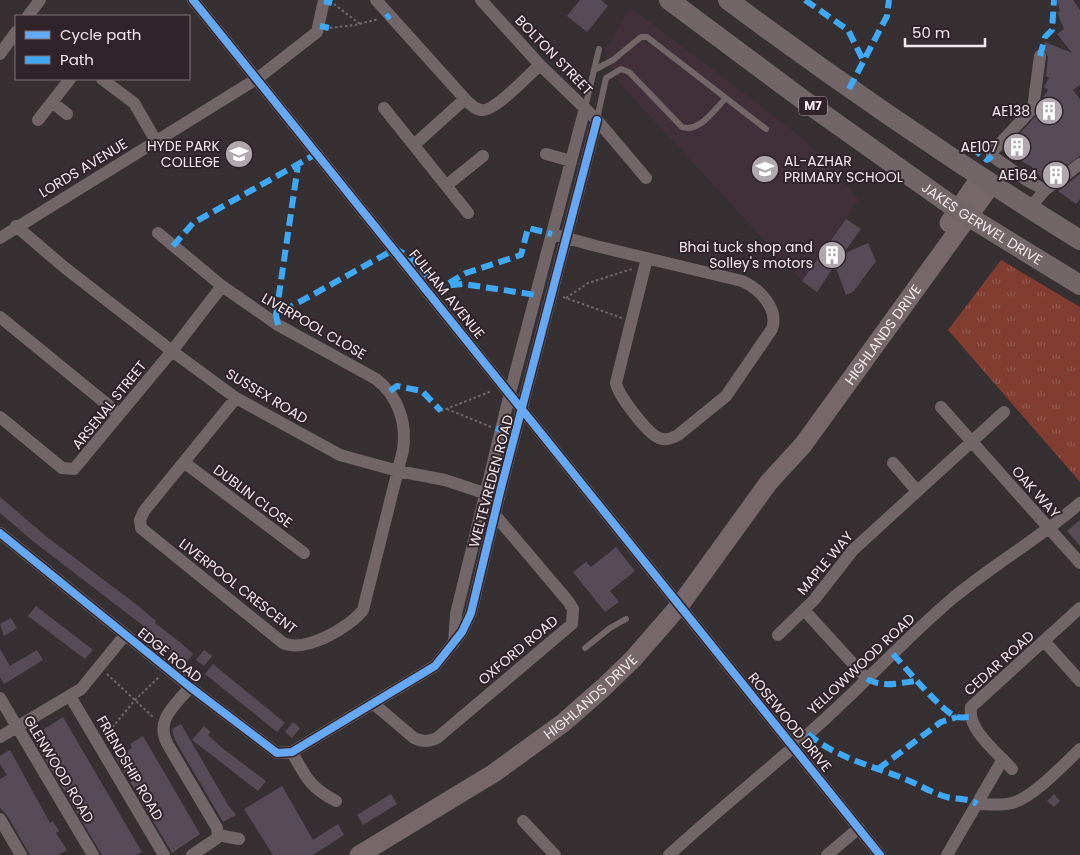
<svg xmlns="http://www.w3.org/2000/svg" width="1080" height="855" viewBox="0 0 1080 855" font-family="Poppins,sans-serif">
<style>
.built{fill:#41303a}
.grass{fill:url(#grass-tufts)}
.building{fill:#584b58}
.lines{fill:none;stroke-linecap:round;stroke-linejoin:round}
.path{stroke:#72696c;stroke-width:2;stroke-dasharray:2.5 2.5;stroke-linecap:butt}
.service{stroke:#726668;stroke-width:6}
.minor{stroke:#726668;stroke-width:12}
.secondary{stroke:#75676a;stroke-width:19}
.primary{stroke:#726669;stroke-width:20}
.quiet{stroke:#3fa9f5;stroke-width:6;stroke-dasharray:12 6;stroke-linecap:butt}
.cycleway-casing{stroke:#30232a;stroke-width:11}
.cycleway{stroke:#66a8f1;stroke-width:8}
.labels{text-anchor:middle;stroke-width:4;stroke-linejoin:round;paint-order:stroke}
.shield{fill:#30232a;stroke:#b8adb2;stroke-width:1}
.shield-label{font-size:12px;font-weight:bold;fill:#f2e8ed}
.street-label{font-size:14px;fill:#f2e8ed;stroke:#30232a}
.poi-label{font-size:14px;fill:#f2e8ed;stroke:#30232a;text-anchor:end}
</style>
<defs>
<pattern id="grass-tufts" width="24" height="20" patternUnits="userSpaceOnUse" patternTransform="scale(1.25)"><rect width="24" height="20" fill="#803d30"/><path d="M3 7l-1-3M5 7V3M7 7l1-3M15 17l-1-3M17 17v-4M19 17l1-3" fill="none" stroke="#92594e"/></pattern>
</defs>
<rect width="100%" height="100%" fill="#363033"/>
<path class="built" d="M 630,7 L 804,139 L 859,199 L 802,281 L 621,85 L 603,48 L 611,42 Z"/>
<path class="grass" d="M 1001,260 L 1080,307 L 1080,482 L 948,330 Z"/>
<path class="building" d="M 580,0 L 601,0 L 608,6 L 587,32 L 567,16 Z
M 1057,0 L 1073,0 L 1080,10 L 1080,85 L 1073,90 L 1080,99 L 1080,156 L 1048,178 L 1045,174 L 1041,178 L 1031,166 L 1003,152 L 1041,110 L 1043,97 L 1048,90 L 1044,87 L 1049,78 L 1046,76 L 1048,57 L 1044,49 L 1045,42 L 1072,53 L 1057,34 L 1064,29 L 1057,12 L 1060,11 Z
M 1080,174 L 1080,199 L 1076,204 L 1058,191 Z
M 846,219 L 861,229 L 843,254 L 868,243 L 876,261 L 853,292 L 846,295 L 835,265 L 817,292 L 802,281 Z
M 0,497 L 47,537 L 137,605 L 156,621 L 155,623 L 181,643 L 193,654 L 185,664 L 152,637 L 153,635 L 141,624 L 34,542 L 0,513 Z
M 1080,520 L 1080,546 L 1067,531 Z
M 616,547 L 635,571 L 610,591 L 619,602 L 605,612 L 573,572 L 586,562 L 591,567 Z
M 36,606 L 93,650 L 85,659 L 28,616 Z
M 11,618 L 17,628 L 4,636 L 0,624 Z
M 0,649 L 10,666 L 37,650 L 43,660 L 4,684 L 0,677 Z
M 204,650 L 212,656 L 204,666 L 196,660 Z
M 213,664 L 285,723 L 277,732 L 205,674 Z
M 63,717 L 142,852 L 136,855 L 102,855 L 32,737 Z
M 293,722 L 300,728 L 292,738 L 285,732 Z
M 181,724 L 228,805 L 236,815 L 223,822 L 175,740 L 172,729 Z
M 204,726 L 211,732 L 208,735 L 221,747 L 266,781 L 258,791 L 192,740 Z
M 143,736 L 200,834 L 172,853 L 116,758 L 132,748 L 130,744 Z
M 10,750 L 50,823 L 53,821 L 59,831 L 56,833 L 67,850 L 58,855 L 30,855 L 7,815 L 0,808 L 0,779 L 7,775 L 0,764 L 0,756 Z
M 282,786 L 313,840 L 338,824 L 344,835 L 313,855 L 273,855 L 244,809 Z
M 391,794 L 397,804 L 363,825 L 357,815 Z
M 1054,794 L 1060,801 L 1054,807 L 1047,801 Z"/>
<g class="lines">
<path class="path" d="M 334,4 L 360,24
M 330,28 L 355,25 L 379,19
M 563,297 L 622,318
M 566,298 L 588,283 L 632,269
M 447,409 L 491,427
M 441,411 L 492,391
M 107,674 L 153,717
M 106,735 L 135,700 L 160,676"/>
<path class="service" d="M 594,70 L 613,60 L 641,37 L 647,37 L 766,129
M 585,108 L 599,49
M 597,119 L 606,78 L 621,69 L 629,72 L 682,127 C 699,133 714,110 725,99
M 585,648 L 610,628 L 626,619"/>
<path class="minor" d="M 193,0 L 880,855
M 376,0 L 465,99 C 469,103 474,109 481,110 C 494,113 529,74 540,65
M 481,0 L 540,65 L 597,120 L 646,178
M 28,16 L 40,0
M 0,54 L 16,32
M 1040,56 L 1033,108 L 992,152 L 992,156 L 1028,181 L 1045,190
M 102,79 L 134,103 L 156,141
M 52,102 L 67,114
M 384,108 L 468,213
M 38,120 L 70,79
M 415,144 L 465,99
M 546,154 L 571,161
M 447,185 L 483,156
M 1029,209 L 1045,190 L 1080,164
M 16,226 L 64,267 L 172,351 L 236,398 L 340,455 L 398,471 L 445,480 L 499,498
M 158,233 L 222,286 L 278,325 L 376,379 C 398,396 407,422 403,450 L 363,610 C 349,628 305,653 283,643 L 141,528 L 140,520 L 144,511 L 236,398
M 552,234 L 596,246 L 742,281 C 760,289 779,309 772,329 L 726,396 L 678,435 C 672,438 666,441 659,438 C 647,433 618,395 616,383 L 647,258
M 0,238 L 258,78 L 317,32 L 324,0
M 0,317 L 119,414
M 941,407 L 1080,563
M 0,417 L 62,468 L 74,469 L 172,351 L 222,286
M 185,463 L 304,553
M 893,463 L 917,491
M 0,533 L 190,687 L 277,753 L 292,752 L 435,666 L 462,632 L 471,613 L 501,488 L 597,120
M 804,610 L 867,679
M 778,635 L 814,600 L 853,550 L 1004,412
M 1045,642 L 1080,681
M 454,643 L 456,614 L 510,393 L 585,108
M 190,687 C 175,706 154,720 168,745 L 217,828 L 218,835 L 216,839 L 192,855
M 70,696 L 164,855
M 0,698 L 93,855
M 374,704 L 414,738 C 423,742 428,742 437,738 L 572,624 L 573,609 L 568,601 L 495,515 L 489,513
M 0,737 L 81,689 L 125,635
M 292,752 C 305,776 310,788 336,801
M 1012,769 C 997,752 967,730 971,707 L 1080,608
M 977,804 C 988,804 1001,806 1012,803 C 1034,797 1063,765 1080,749
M 0,819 L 21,855
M 523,821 L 555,855
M 218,835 L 239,839
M 669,855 C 720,808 775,765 826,718 C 869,679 908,636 953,598 C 994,564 1040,538 1080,503
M 827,855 L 859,828
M 947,855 L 1003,759"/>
<g class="secondary">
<path d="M 949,223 L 980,178"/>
<path id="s1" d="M 359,855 L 494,773 L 563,723 L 604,687 L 633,659 L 680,605 L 769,482 L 803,445 L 991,185"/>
</g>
<g class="primary">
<path id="s2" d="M 669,0 L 806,102 L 958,210 L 1080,285"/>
<path d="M 728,0 C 842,85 959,165 1080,240"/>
</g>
<path class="quiet" d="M 805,0 L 848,30 L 864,62
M 324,1 L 332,3
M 386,18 L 390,15
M 320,26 L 329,28
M 1040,56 L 1045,37 L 1052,30 L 1054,0
M 849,89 L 887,16 L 889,0
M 971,147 L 987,160 L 992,156
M 173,246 L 193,223 L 318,153
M 449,283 L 466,273 L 521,255 L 528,228 L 552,234
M 276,315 L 298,165
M 278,325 L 276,315 L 395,249 L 411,257 L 432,282 L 442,286 L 463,284 L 536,295
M 390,391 L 397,386 L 422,391 L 441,411
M 496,428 L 501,430
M 893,654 C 905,667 942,712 957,717 C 961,718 966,717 969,717
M 867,679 C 883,688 898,683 916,681
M 808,734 C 835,757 872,766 905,779 C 918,784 930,792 943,796 C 954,800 967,797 977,804
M 878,769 L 941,722 L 957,717"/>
<defs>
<path id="cycleway" d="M 193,0 L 880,855
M 0,533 L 190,687 L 277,753 L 292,752 L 435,666 L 462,632 L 471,613 L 501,488 L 597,120"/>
</defs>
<use href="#cycleway" class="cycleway-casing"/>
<use href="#cycleway" class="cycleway"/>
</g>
<defs>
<symbol id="building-disc" viewBox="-11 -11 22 22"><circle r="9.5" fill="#b0a8ac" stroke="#30232a"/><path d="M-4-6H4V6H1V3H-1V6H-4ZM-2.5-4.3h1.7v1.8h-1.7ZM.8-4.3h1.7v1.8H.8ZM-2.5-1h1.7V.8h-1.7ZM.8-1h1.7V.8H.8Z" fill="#fff"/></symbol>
<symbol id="school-disc" viewBox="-11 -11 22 22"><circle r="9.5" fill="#b0a8ac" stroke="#30232a"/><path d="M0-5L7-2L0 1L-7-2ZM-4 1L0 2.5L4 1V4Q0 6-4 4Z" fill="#fff"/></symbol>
</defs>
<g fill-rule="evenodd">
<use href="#building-disc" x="1033" y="95" width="32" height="32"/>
<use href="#building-disc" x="1001" y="131" width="32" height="32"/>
<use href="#school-disc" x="223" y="138" width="32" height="32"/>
<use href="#school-disc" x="749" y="153" width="32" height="32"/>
<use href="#building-disc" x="1040" y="159" width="32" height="32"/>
<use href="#building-disc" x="816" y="239" width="32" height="32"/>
</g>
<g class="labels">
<rect class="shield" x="799" y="96.5" width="28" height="19" rx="4"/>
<g class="shield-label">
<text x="813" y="110">M7</text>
</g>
<g class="street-label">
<text transform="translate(554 55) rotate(46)" y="5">BOLTON STREET</text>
<text transform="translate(83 168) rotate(-31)" y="5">LORDS AVENUE</text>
<text dy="5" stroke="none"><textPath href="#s2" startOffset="385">JAKES GERWEL DRIVE</textPath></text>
<text transform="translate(447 294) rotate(51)" y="5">FULHAM AVENUE</text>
<text transform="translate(314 326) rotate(30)" y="5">LIVERPOOL CLOSE</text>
<text dy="5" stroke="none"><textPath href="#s1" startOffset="748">HIGHLANDS DRIVE</textPath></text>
<text transform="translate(267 396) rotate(31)" y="5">SUSSEX ROAD</text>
<text transform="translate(109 405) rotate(-51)" y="5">ARSENAL STREET</text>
<text transform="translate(491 481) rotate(-75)" y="5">WELTEVREDEN ROAD</text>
<text transform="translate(1036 492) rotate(48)" y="5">OAK WAY</text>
<text transform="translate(253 496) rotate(37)" y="5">DUBLIN CLOSE</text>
<text transform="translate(825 563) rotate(-50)" y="5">MAPLE WAY</text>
<text transform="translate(238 586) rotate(38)" y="5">LIVERPOOL CRESCENT</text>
<text transform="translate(518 650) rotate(-40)" y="5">OXFORD ROAD</text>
<text transform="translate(170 655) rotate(39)" y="5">EDGE ROAD</text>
<text transform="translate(999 663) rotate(-42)" y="5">CEDAR ROAD</text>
<text transform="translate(861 664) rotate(-43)" y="5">YELLOWWOOD ROAD</text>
<text dy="5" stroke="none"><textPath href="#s1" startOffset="281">HIGHLANDS DRIVE</textPath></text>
<text transform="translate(790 722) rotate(51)" y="5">ROSEWOOD DRIVE</text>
<text transform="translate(130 768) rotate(60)" y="5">FRIENDSHIP ROAD</text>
<text transform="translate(59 769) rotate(59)" y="5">GLENWOOD ROAD</text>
</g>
<g class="poi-label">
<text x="1030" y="116">AE138</text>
<text x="220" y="151">HYDE PARK<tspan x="220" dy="16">COLLEGE</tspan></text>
<text x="998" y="152">AE107</text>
<text x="784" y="166" text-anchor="start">AL-AZHAR<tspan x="784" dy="16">PRIMARY SCHOOL</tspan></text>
<text x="1037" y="180">AE164</text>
<text x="813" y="252">Bhai tuck shop and<tspan x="813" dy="16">Solley's motors</tspan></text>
</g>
</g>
<rect x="15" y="15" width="175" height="65" fill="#30232a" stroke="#7e7278"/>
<rect x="25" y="31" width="25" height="8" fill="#66a8f1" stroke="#7e7278"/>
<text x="60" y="40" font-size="15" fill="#f2e8ed">Cycle path</text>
<rect x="25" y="56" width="25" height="8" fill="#3fa9f5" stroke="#7e7278"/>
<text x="60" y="65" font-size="15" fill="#f2e8ed">Path</text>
<path d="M905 38v8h80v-8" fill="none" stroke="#f2e8ed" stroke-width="2.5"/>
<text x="912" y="38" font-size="15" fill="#f2e8ed" stroke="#30232a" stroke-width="4" paint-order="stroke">50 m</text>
</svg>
